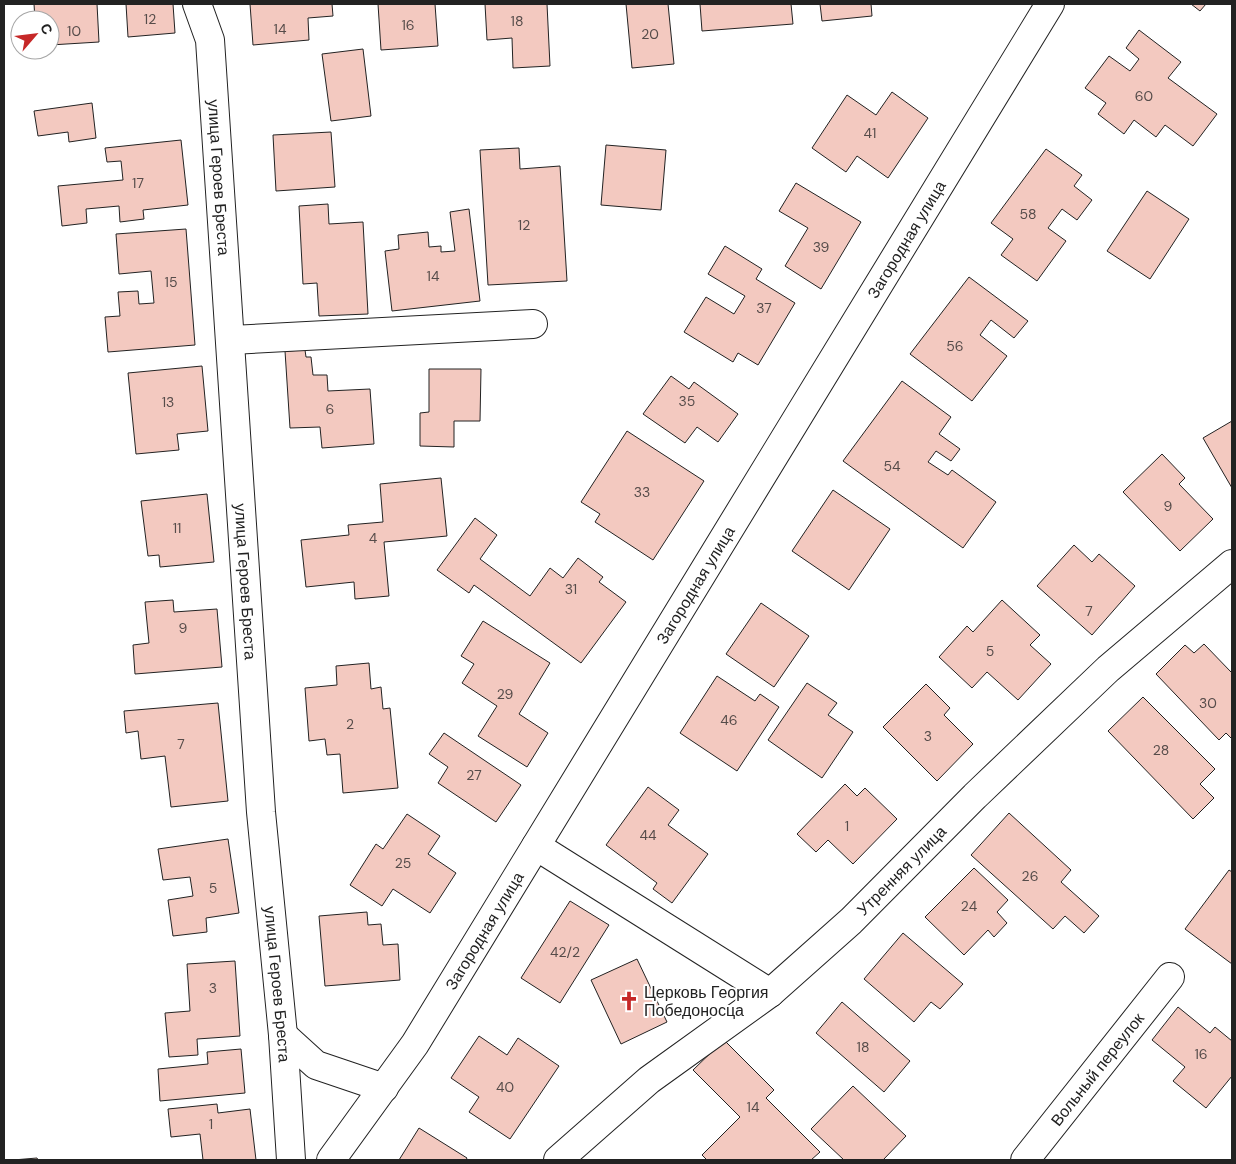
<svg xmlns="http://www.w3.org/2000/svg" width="1236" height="1164" viewBox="0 0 1236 1164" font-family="'DM Sans',sans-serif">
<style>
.building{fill:#f3c9c0;stroke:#222}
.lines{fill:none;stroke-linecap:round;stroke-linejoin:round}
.minor-casing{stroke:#222;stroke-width:30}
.minor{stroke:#fff;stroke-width:28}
.labels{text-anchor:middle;stroke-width:4;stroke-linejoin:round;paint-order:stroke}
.number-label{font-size:14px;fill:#564c4a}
.street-label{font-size:16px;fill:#222;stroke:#fff}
.poi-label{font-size:16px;fill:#222;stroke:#fff;text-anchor:start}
</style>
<rect width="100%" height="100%" fill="#fff"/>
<path class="building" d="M 34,4 L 97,4 L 99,42 L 50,45 L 50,20 L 35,20 Z
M 126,4 L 173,4 L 175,33 L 128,37 Z
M 250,4 L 332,4 L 333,16 L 308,18 L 309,40 L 253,45 Z
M 378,4 L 435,4 L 438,46 L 381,50 Z
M 485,4 L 547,4 L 550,66 L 513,68 L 512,38 L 487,40 Z
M 626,4 L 668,4 L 674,64 L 632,68 Z
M 700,4 L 791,4 L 793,24 L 702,31 Z
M 820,4 L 871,4 L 872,16 L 822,21 Z
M 1191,4 L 1206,4 L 1200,11 Z
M 1139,30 L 1181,62 L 1168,78 L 1217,114 L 1193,146 L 1165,125 L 1156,137 L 1134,120 L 1124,134 L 1098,114 L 1106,103 L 1085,88 L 1109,56 L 1130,71 L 1139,59 L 1126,48 Z
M 363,49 L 371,116 L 331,121 L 322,54 Z
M 892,92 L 928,118 L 888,178 L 857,156 L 846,172 L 812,148 L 847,95 L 876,115 Z
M 92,103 L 96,138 L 69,142 L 68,132 L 38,136 L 34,111 Z
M 331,132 L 335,187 L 276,191 L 273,135 Z
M 181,140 L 188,205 L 143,210 L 144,219 L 120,222 L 119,206 L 86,209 L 87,223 L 62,226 L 58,186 L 123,180 L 121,161 L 107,162 L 105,148 Z
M 606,145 L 666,150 L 661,210 L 601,205 Z
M 519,148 L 520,169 L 560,166 L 567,281 L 488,285 L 480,150 Z
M 1046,149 L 1082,175 L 1074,186 L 1092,200 L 1077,220 L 1062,209 L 1048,228 L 1066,241 L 1037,281 L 1001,255 L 1013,239 L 991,223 Z
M 796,183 L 861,222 L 821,289 L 785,266 L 808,228 L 779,211 Z
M 1147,191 L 1189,219 L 1150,279 L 1107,251 Z
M 328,204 L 329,224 L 363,222 L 368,314 L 319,316 L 317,283 L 303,284 L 299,206 Z
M 469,209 L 480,301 L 392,311 L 385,251 L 399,249 L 398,235 L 428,232 L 429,247 L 441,246 L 441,252 L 455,251 L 450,212 Z
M 186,229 L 195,345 L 108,352 L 105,317 L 120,316 L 118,292 L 138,291 L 139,304 L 154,303 L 151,271 L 119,274 L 116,234 Z
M 725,246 L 762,269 L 756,279 L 795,303 L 758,365 L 738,353 L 733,362 L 684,332 L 706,297 L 734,314 L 745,296 L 708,274 Z
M 969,277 L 1028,321 L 1014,338 L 991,320 L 980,335 L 1007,356 L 972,401 L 910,354 Z
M 305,350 L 306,357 L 311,357 L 313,375 L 327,375 L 328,391 L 370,389 L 374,444 L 322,448 L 320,427 L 290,428 L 285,351 Z
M 202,366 L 208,431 L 177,434 L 179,450 L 136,454 L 128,373 Z
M 429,369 L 481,369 L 480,421 L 454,421 L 454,447 L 420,446 L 420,413 L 429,412 Z
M 671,376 L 689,389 L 694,382 L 738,414 L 718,442 L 697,427 L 685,443 L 643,414 Z
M 902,381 L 951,417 L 939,434 L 960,449 L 951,461 L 936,451 L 928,462 L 948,475 L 952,470 L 996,502 L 963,548 L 843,461 Z
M 1232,421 L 1232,488 L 1203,438 Z
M 627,431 L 704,481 L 653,560 L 595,522 L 600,514 L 581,502 Z
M 1162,454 L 1185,478 L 1179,484 L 1213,519 L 1180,551 L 1123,492 Z
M 441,478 L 447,536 L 384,542 L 389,596 L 355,599 L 354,582 L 306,587 L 301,540 L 349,535 L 348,525 L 383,522 L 380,484 Z
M 833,490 L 890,529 L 849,590 L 792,551 Z
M 207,494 L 214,562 L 160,567 L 159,555 L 148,556 L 141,501 Z
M 475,518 L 497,535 L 480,559 L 530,596 L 550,568 L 563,578 L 578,558 L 603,577 L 599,582 L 626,602 L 581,663 L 474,585 L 469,593 L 437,570 Z
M 1074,545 L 1092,562 L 1099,554 L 1135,586 L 1092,635 L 1037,586 Z
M 173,600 L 174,612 L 217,609 L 222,667 L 135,674 L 133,645 L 149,643 L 145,602 Z
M 1002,600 L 1040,635 L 1030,645 L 1051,664 L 1018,700 L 987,672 L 972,688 L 939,657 L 967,626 L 973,632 Z
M 761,603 L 809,636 L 774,687 L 726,654 Z
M 483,621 L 550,663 L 519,714 L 548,733 L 527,767 L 478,736 L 497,706 L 462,683 L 474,664 L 461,656 Z
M 1204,644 L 1231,672 L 1232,671 L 1232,739 L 1226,733 L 1219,740 L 1156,674 L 1185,645 L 1194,653 Z
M 369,663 L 371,689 L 381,687 L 383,709 L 390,708 L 398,788 L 343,793 L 340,754 L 327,755 L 325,739 L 309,741 L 305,688 L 337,685 L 336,666 Z
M 717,676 L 755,701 L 760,694 L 779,707 L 737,771 L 680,733 Z
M 807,683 L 837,703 L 828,715 L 853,732 L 822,778 L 768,740 Z
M 926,684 L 950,708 L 944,715 L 973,744 L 937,781 L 883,727 Z
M 1143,697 L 1215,769 L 1200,784 L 1214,798 L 1193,819 L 1108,731 Z
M 218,703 L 228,801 L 171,807 L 165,756 L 141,759 L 138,731 L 126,733 L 124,711 Z
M 444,733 L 521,785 L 496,822 L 438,783 L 448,767 L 429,754 Z
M 845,784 L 857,796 L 865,788 L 897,819 L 853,864 L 828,840 L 816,852 L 797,834 Z
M 648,787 L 679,810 L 668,825 L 708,854 L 672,903 L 653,889 L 657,883 L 606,845 Z
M 1009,813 L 1071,870 L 1061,882 L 1099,916 L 1084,933 L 1065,916 L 1053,929 L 971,855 Z
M 407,814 L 440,836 L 428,854 L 456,873 L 430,913 L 393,889 L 382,906 L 350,885 L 376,844 L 383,849 Z
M 228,839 L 239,913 L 206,918 L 207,932 L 173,936 L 168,900 L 193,896 L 190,877 L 163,880 L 158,849 Z
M 974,868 L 1008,900 L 997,912 L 1007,923 L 994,937 L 988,930 L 964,955 L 925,917 Z
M 1229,870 L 1232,872 L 1232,964 L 1185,929 Z
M 570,901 L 609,925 L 560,1003 L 521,978 Z
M 367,912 L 368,925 L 381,924 L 383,945 L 398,944 L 400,980 L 325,986 L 319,916 Z
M 903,933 L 963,984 L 940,1009 L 931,1002 L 914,1022 L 864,979 Z
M 637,959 L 667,1022 L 621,1044 L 591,980 Z
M 235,961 L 240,1036 L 197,1039 L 198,1055 L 169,1057 L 165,1013 L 190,1011 L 187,964 Z
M 842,1002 L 910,1061 L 884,1092 L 816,1033 Z
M 1178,1007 L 1210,1033 L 1215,1027 L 1232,1041 L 1232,1076 L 1206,1108 L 1173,1081 L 1185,1067 L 1152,1040 Z
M 479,1036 L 507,1055 L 518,1038 L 559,1066 L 510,1139 L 469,1112 L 479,1097 L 451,1078 Z
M 724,1040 L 774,1090 L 766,1098 L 820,1152 L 811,1160 L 707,1160 L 702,1155 L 740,1117 L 693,1070 Z
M 241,1049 L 245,1093 L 160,1101 L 158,1069 L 208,1064 L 207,1052 Z
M 853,1086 L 906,1136 L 883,1160 L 844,1160 L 811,1129 Z
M 217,1104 L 218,1113 L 250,1109 L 256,1160 L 203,1160 L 200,1134 L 171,1137 L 168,1109 Z
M 419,1128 L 467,1158 L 466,1160 L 399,1160 Z
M 37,1158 L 38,1160 L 13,1160 Z"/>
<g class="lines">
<defs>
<g id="minor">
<path id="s1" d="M 197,4 L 210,40 L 261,812 L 283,1035 L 291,1160"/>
<path d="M 231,340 L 533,324"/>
<path d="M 536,846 L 770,993"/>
<path d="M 283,1035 L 316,1065 L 384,1088"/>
<path id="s2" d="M 331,1160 L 415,1044 L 1050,4"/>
<path id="s3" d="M 558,1160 L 649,1080 L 770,993 L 851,921 L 975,796 L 1108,669 L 1232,564"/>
<path id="s4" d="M 1025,1160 L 1170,977"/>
</g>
</defs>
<use href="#minor" class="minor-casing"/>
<use href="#minor" class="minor"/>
</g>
<defs>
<symbol id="church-bare" viewBox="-9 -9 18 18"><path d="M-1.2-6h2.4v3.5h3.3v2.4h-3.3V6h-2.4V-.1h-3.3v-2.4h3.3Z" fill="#c62828" stroke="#fff" stroke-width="2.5" paint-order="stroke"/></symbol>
</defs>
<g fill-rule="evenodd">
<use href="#church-bare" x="615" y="987" width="28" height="28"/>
</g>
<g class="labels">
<g class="number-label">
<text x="150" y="24">12</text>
<text x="517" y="26">18</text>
<text x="408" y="30">16</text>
<text x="280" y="34">14</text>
<text x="74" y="36">10</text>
<text x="650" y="39">20</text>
<text x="1144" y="101">60</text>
<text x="870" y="138">41</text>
<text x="138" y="188">17</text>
<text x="1028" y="219">58</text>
<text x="524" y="230">12</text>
<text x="821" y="252">39</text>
<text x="433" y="281">14</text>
<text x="171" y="287">15</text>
<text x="764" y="313">37</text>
<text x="955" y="351">56</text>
<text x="687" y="406">35</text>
<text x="168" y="407">13</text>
<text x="330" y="414">6</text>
<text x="892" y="471">54</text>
<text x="642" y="497">33</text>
<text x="1168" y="511">9</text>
<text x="177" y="533">11</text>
<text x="373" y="543">4</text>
<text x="571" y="594">31</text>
<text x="1089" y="616">7</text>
<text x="183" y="633">9</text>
<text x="990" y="656">5</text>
<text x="505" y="699">29</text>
<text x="1208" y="708">30</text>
<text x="729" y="725">46</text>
<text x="350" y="729">2</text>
<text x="928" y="741">3</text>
<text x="181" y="749">7</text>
<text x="1161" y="755">28</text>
<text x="474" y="780">27</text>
<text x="847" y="831">1</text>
<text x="648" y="840">44</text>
<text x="403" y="868">25</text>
<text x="1030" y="881">26</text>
<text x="213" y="893">5</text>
<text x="969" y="911">24</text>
<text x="565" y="957">42/2</text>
<text x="213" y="993">3</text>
<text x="863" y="1052">18</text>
<text x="1201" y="1059">16</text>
<text x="505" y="1092">40</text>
<text x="753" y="1112">14</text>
<text x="211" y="1129">1</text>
</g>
<g class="street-label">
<text dy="6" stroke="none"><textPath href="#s1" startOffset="176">улица Героев Бреста</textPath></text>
<text dy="6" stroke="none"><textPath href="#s2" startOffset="1086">Загородная улица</textPath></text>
<text dy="6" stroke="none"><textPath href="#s1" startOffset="581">улица Героев Бреста</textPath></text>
<text dy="6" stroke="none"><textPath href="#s2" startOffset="681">Загородная улица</textPath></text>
<text dy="6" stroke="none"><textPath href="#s3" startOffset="450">Утренняя улица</textPath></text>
<text dy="6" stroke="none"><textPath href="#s2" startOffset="276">Загородная улица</textPath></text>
<text dy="6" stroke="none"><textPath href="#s1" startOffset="985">улица Героев Бреста</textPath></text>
<text dy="6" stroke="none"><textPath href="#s4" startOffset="116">Вольный переулок</textPath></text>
</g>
<g class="poi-label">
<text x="644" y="998">Церковь Георгия<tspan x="644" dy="18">Победоносца</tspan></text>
</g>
</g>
<rect width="1236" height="1164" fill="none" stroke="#222222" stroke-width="10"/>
<g transform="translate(35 35) rotate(62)"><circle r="24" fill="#ffffff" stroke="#a7a7a7"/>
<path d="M0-4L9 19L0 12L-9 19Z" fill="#c62828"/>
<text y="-8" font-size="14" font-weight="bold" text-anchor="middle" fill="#222222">С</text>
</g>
</svg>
